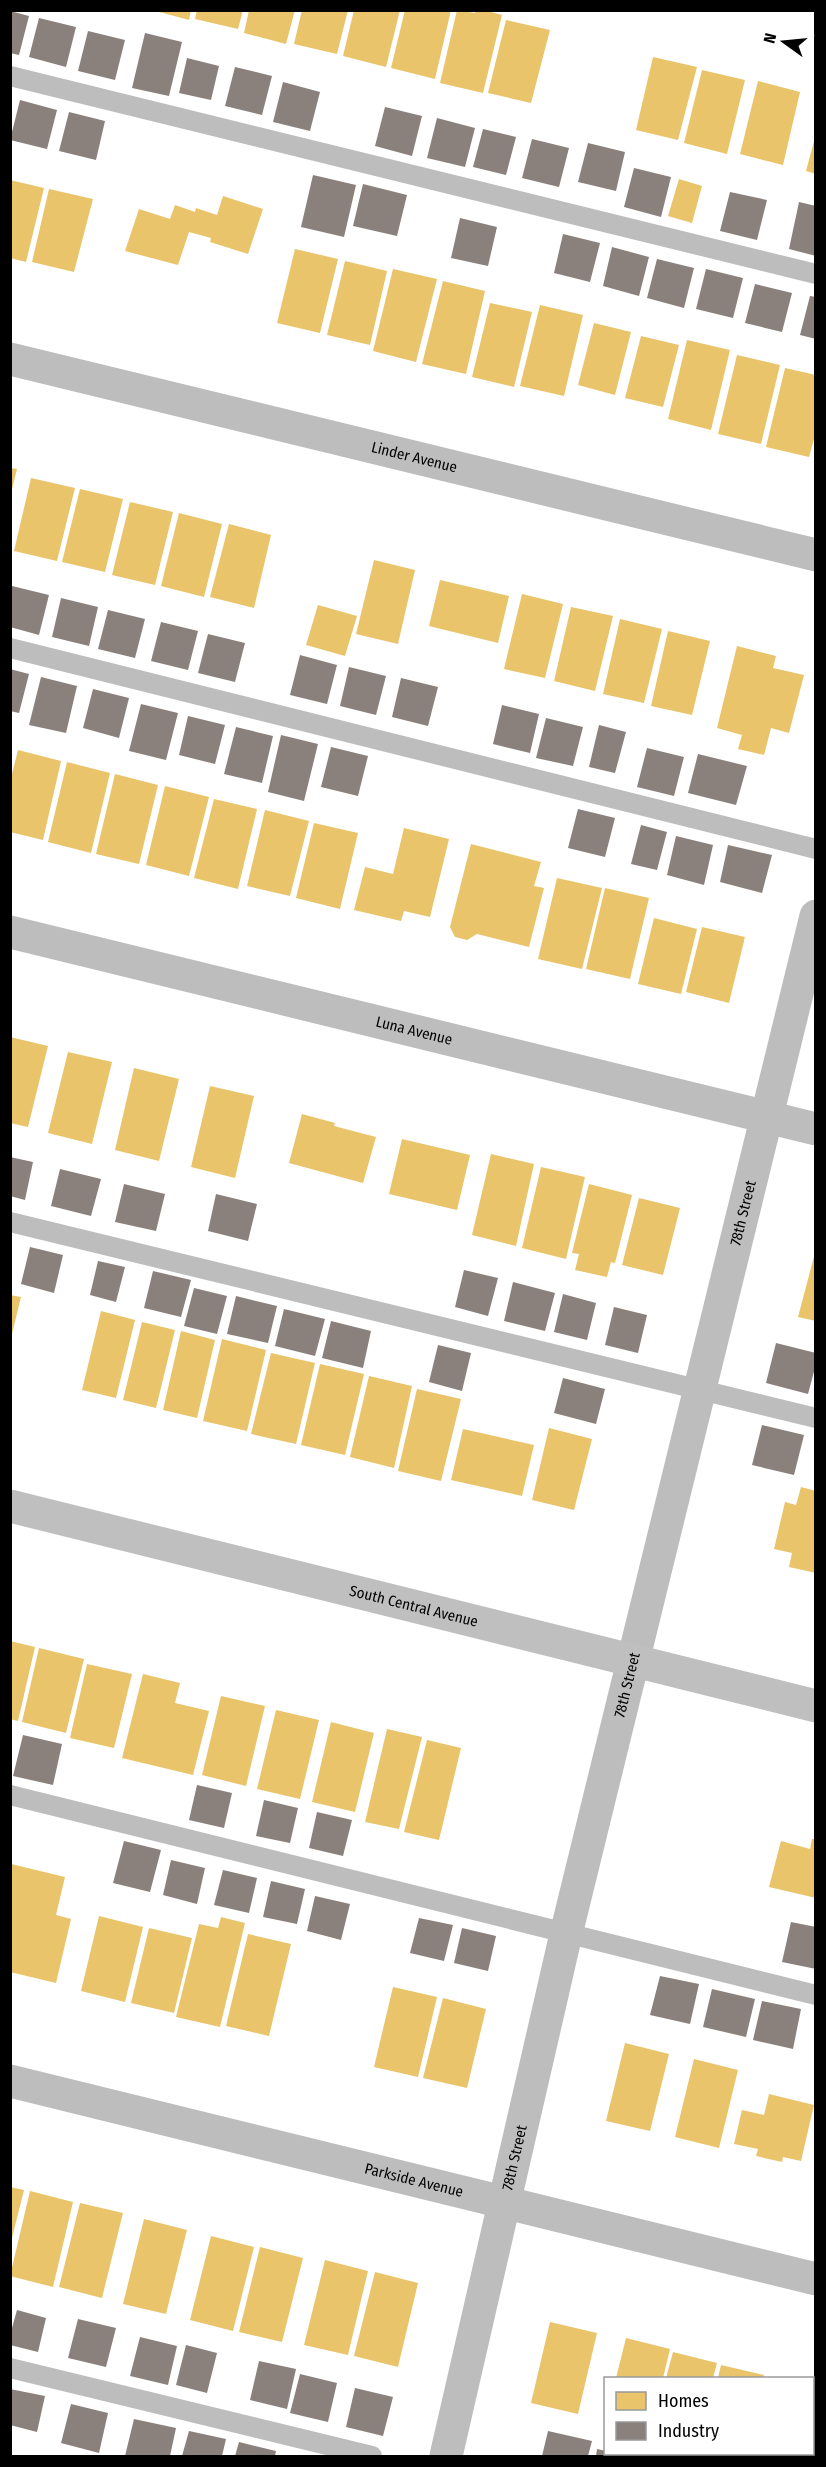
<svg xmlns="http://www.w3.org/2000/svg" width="826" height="2467" viewBox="0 0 826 2467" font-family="'Fira Sans Condensed',sans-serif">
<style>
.homes{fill:#e9c46a}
.industry{fill:#8a817c}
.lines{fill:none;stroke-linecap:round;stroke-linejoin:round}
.lane{stroke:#bdbdbd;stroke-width:20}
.street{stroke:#bdbdbd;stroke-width:33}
.secondary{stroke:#bfbfbf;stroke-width:33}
.labels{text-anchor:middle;stroke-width:6;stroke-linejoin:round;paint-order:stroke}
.street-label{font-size:15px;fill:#000;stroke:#fff}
</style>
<rect width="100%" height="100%" fill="#fff"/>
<path class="homes" d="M 152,10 L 191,10 L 189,20 Z
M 197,10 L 243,10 L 238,29 L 195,19 Z
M 249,10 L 295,10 L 286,44 L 244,33 Z
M 302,10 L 348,10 L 337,54 L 294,44 Z
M 354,10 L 400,10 L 386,67 L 343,56 Z
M 405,10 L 451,10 L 435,79 L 391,68 Z
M 457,10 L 475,13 L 475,10 L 484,10 L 502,15 L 483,93 L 440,83 Z
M 506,20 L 550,30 L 531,103 L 488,93 Z
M 653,57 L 697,67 L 678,140 L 636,130 Z
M 702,70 L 745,80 L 727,154 L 684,143 Z
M 758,81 L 800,92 L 783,165 L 740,154 Z
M 816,134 L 816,174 L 806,171 Z
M 679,179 L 702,186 L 692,223 L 668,216 Z
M 10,180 L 44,188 L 26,262 L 10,258 Z
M 49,189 L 93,199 L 74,272 L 32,262 Z
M 223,196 L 263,209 L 248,254 L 210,242 L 211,238 L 189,232 L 178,265 L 125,251 L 139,209 L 170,219 L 175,205 L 195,212 L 196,208 L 217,215 Z
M 295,249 L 338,259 L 320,333 L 277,323 Z
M 345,261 L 387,271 L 370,345 L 327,335 Z
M 393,269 L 437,279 L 416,362 L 373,351 Z
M 443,281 L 485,291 L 466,374 L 422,364 Z
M 490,303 L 532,312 L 514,387 L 472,377 Z
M 540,305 L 583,315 L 564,396 L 520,386 Z
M 594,323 L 631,332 L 615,395 L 578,385 Z
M 641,336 L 679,345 L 663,407 L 625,398 Z
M 687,340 L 730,350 L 711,430 L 668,419 Z
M 737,355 L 780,365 L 761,444 L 718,434 Z
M 785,368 L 816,375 L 816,432 L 809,457 L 766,447 Z
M 10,468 L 17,469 L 11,493 L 10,493 Z
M 31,478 L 75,488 L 57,561 L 14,551 Z
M 80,489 L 123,499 L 105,572 L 62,562 Z
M 130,502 L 173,512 L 155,585 L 112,575 Z
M 179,513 L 222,524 L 204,597 L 161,586 Z
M 229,524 L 271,535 L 254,608 L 210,597 Z
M 374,560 L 415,570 L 398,644 L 356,634 Z
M 440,580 L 509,596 L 498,643 L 429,626 Z
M 522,594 L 563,604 L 545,678 L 504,669 Z
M 318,605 L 357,616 L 345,656 L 306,645 Z
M 571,607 L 613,616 L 595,691 L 554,681 Z
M 620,619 L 662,629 L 644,703 L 603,694 Z
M 668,631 L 710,641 L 692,715 L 651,706 Z
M 737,646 L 776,656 L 773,668 L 804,675 L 789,733 L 771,728 L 764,755 L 738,749 L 742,735 L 717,728 Z
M 18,750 L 61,761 L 43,840 L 10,832 L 10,782 Z
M 67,762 L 110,773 L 91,853 L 48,842 Z
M 115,774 L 158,785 L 139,864 L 96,854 Z
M 165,786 L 209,797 L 189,876 L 146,865 Z
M 214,799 L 257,809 L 238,889 L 194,878 Z
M 265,810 L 309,821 L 290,896 L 247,886 Z
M 314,823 L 358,833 L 340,909 L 296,898 Z
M 404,828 L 449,839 L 430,917 L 404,911 L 401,921 L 354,910 L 365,867 L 393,874 Z
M 471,844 L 541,862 L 534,886 L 544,888 L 529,947 L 477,934 L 467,940 L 455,937 L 450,927 Z
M 557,878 L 602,888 L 582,969 L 538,959 Z
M 605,888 L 649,898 L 630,979 L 586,969 Z
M 654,918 L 697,929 L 681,994 L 638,984 Z
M 702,927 L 745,937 L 729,1003 L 686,992 Z
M 10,1037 L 48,1046 L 28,1127 L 10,1123 Z
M 68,1052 L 112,1062 L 92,1144 L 48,1133 Z
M 134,1068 L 179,1079 L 159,1161 L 115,1150 Z
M 210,1086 L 254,1096 L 235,1178 L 191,1167 Z
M 302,1114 L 335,1123 L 334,1126 L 376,1137 L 363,1183 L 289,1163 Z
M 402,1139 L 470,1155 L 457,1210 L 389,1194 Z
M 491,1154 L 534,1164 L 516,1246 L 472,1235 Z
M 541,1167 L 585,1177 L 566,1259 L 522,1248 Z
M 589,1184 L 632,1195 L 615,1263 L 611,1262 L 607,1277 L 575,1270 L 579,1254 L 572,1253 Z
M 639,1198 L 680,1208 L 663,1275 L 622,1265 Z
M 816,1249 L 816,1321 L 798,1317 Z
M 10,1295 L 21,1297 L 11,1338 L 10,1337 Z
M 101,1311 L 135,1320 L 116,1398 L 82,1390 Z
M 142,1322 L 175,1330 L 156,1408 L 123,1400 Z
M 181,1331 L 215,1340 L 197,1418 L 163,1410 Z
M 222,1339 L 266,1350 L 247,1431 L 203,1421 Z
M 271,1353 L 315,1363 L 296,1444 L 251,1434 Z
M 320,1364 L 364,1374 L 345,1455 L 301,1445 Z
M 369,1376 L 412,1386 L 394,1468 L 350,1457 Z
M 417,1389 L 461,1399 L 441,1481 L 398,1471 Z
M 549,1428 L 592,1439 L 574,1510 L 532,1500 Z
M 463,1429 L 534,1445 L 522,1496 L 451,1480 Z
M 801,1487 L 816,1491 L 816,1573 L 789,1567 L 792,1553 L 774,1549 L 785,1502 L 796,1505 Z
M 10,1641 L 35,1647 L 18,1721 L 10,1719 Z
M 39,1648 L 84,1659 L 66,1733 L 22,1722 Z
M 87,1664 L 132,1674 L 114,1748 L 70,1738 Z
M 143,1674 L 180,1683 L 175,1703 L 209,1711 L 193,1775 L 122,1758 Z
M 221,1696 L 265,1706 L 246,1786 L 202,1775 Z
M 276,1710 L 319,1720 L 300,1799 L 257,1789 Z
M 331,1722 L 374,1733 L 355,1812 L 312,1802 Z
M 387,1729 L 422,1737 L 399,1829 L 365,1822 Z
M 427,1740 L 461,1748 L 439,1840 L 404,1832 Z
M 812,1839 L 816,1839 L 816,1898 L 769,1887 L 781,1841 L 810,1849 Z
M 11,1864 L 65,1877 L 56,1915 L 71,1919 L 56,1983 L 10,1972 Z
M 99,1916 L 143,1927 L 125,2002 L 81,1991 Z
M 221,1917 L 245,1923 L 220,2027 L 176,2017 L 199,1924 L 218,1928 Z
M 149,1928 L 192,1938 L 174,2013 L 131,2003 Z
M 248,1934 L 291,1944 L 269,2036 L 226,2026 Z
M 393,1987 L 437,1997 L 418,2077 L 374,2067 Z
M 443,1998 L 486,2009 L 467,2088 L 423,2078 Z
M 625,2043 L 669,2054 L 650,2131 L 606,2121 Z
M 694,2059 L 738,2070 L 719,2148 L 675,2137 Z
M 769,2094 L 814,2105 L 801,2161 L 783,2157 L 782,2162 L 756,2156 L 758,2149 L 734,2144 L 742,2110 L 764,2115 Z
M 10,2187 L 24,2190 L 11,2242 L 10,2242 Z
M 30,2191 L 73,2202 L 53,2287 L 10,2276 Z
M 80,2203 L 123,2213 L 102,2298 L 59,2287 Z
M 144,2219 L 187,2230 L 166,2314 L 123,2304 Z
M 211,2236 L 254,2247 L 233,2331 L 190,2320 Z
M 260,2247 L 303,2258 L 282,2342 L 239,2332 Z
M 325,2260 L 368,2271 L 348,2355 L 304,2345 Z
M 375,2272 L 418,2283 L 398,2367 L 354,2356 Z
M 550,2322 L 597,2333 L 578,2414 L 531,2403 Z
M 626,2338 L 670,2349 L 663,2378 L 616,2378 Z
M 673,2352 L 717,2363 L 713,2378 L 666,2378 Z
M 721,2365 L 764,2375 L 763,2378 L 718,2378 Z
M 815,2410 L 816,2456 L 803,2456 L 804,2454 L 812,2454 L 812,2419 Z
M 749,2454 L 799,2454 L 798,2456 L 758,2456 Z"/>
<path class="industry" d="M 10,11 L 29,16 L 19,55 L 10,53 Z
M 39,18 L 76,27 L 66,67 L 29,57 Z
M 88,31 L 125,40 L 115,80 L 78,71 Z
M 145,33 L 182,42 L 169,96 L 132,88 Z
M 187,58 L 219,66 L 211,100 L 179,93 Z
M 235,67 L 272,76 L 262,115 L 225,106 Z
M 283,82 L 320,92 L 310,131 L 273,122 Z
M 20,100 L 57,110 L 47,149 L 10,140 Z
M 385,107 L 422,116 L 412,156 L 375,146 Z
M 69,112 L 105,121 L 96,160 L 59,151 Z
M 437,118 L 475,128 L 465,167 L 427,158 Z
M 483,129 L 516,137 L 506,175 L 473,167 Z
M 532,139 L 569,148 L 559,187 L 522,178 Z
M 588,143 L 625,152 L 616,191 L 578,182 Z
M 634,168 L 671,177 L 661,217 L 624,207 Z
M 313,175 L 356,185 L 344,237 L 301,227 Z
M 363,184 L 407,195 L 397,236 L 353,226 Z
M 730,192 L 767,200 L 757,240 L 720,231 Z
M 799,202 L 816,206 L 816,256 L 789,249 Z
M 460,218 L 497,227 L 488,266 L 451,258 Z
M 563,234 L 600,243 L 590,282 L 554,273 Z
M 612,247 L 649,257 L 639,296 L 603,286 Z
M 657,259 L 694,268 L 684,308 L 647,298 Z
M 706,269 L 743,278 L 733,318 L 696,309 Z
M 755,284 L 792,293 L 782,332 L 745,323 Z
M 810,296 L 816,297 L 816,339 L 800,335 Z
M 12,586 L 49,595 L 39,635 L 10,627 Z
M 61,598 L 98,607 L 89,646 L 52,637 Z
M 108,610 L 145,619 L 135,658 L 98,649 Z
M 161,622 L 198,631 L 188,670 L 151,661 Z
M 208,634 L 245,643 L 235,682 L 198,673 Z
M 300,655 L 337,665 L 327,704 L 290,695 Z
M 349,667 L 386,676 L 376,715 L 340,706 Z
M 10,669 L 29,674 L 19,713 L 10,711 Z
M 41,677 L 77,686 L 66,733 L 29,725 Z
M 401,678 L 438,687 L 428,726 L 392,717 Z
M 93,689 L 129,698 L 119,738 L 83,728 Z
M 141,704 L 178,713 L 166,760 L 129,751 Z
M 502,705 L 539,714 L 530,753 L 493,744 Z
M 188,716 L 225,725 L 215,764 L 179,755 Z
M 546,718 L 583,727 L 573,766 L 536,758 Z
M 599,725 L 626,732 L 615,773 L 589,767 Z
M 236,727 L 273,736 L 262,783 L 224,774 Z
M 281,735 L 318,744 L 304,801 L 268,792 Z
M 331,747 L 368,756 L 358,796 L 321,787 Z
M 647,748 L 684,757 L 674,796 L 637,787 Z
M 698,754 L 747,766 L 736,805 L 688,793 Z
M 578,809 L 615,818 L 605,857 L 568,848 Z
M 641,825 L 667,832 L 657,870 L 631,864 Z
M 676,836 L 713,845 L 704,885 L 667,875 Z
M 728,845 L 772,855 L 762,893 L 720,882 Z
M 10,1157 L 33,1162 L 25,1200 L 10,1196 Z
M 60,1169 L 101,1179 L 91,1216 L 51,1206 Z
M 124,1184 L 165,1194 L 156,1231 L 115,1222 Z
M 216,1194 L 257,1204 L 248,1241 L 208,1231 Z
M 30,1247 L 63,1255 L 54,1293 L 21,1284 Z
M 98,1261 L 125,1267 L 116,1302 L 90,1295 Z
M 464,1270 L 498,1278 L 488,1316 L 455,1307 Z
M 153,1271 L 191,1280 L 181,1317 L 144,1308 Z
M 513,1282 L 555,1293 L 545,1331 L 504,1321 Z
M 194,1288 L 227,1296 L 217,1334 L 184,1326 Z
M 563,1294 L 596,1303 L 587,1340 L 554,1332 Z
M 236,1296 L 277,1306 L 268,1343 L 227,1334 Z
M 614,1307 L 647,1315 L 638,1353 L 605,1345 Z
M 284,1309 L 325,1319 L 315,1356 L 275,1346 Z
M 331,1321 L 371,1331 L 363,1368 L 322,1358 Z
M 776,1343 L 816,1353 L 816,1364 L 808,1394 L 766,1383 Z
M 438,1345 L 471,1353 L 462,1391 L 429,1382 Z
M 563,1378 L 605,1389 L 596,1424 L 554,1413 Z
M 762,1425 L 804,1435 L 794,1475 L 752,1465 Z
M 23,1735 L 62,1744 L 53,1785 L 13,1776 Z
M 197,1785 L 232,1793 L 224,1828 L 189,1820 Z
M 264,1800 L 298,1808 L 290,1843 L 256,1836 Z
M 317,1812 L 352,1820 L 343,1856 L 309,1848 Z
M 124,1841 L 161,1850 L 150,1892 L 113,1883 Z
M 171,1860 L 205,1868 L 197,1904 L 163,1895 Z
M 223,1870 L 257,1878 L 249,1913 L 214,1905 Z
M 271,1881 L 305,1889 L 297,1924 L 263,1917 Z
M 315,1896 L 350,1904 L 341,1940 L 307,1931 Z
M 419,1918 L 453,1925 L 444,1961 L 410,1953 Z
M 791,1922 L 816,1927 L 816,1969 L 782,1962 Z
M 462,1928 L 496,1936 L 488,1971 L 454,1963 Z
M 660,1976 L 699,1984 L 690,2024 L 650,2015 Z
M 712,1989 L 755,1999 L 746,2037 L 703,2027 Z
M 762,2001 L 801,2009 L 793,2049 L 753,2040 Z
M 17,2310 L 46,2318 L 38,2352 L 10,2345 L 10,2335 Z
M 78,2319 L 116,2328 L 106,2367 L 68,2358 Z
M 140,2337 L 177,2346 L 168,2385 L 130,2376 Z
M 186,2345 L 217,2353 L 207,2393 L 176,2385 Z
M 259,2361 L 296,2369 L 287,2409 L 250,2400 Z
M 300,2374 L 337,2383 L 328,2422 L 290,2413 Z
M 355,2388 L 393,2397 L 383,2436 L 346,2427 Z
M 10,2389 L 45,2396 L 37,2432 L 10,2425 Z
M 71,2404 L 108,2413 L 99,2453 L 61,2443 Z
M 134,2419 L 176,2428 L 170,2456 L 125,2456 Z
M 189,2431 L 226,2439 L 222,2456 L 182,2456 Z
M 548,2431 L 592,2441 L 588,2456 L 542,2456 Z
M 239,2442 L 276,2451 L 275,2456 L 235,2456 Z
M 597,2449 L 606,2451 L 606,2454 L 626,2456 L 596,2456 Z"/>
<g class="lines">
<path class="lane" d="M 10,76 L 816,274
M 10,648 L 816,849
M 10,1222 L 816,1418
M 10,1795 L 816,1995
M 10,2368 L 372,2456"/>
<g class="street">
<path id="s1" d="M 10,359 L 816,555"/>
<path id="s2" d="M 10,932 L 816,1129"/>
<path id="s3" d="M 10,2081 L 816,2279"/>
<path id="s4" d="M 446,2456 L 566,1934 L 816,916"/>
</g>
<path class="secondary" id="s5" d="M 10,1506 L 816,1706"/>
</g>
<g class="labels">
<g class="street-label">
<text dy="5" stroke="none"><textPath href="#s1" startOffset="416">Linder Avenue</textPath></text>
<text dy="5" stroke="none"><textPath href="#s2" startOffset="416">Luna Avenue</textPath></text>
<text dy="5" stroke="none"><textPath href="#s4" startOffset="1278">78th Street</textPath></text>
<text dy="5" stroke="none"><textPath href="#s5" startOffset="416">South Central Avenue</textPath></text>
<text dy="5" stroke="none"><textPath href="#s4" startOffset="792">78th Street</textPath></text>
<text dy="5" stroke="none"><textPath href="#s4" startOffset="306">78th Street</textPath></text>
<text dy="5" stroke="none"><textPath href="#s3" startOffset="416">Parkside Avenue</textPath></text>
</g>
</g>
<rect width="826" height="2467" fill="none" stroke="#000000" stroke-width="24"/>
<rect x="604" y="2377" width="210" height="78" fill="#ffffff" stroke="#999999" stroke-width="1.5"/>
<rect x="616" y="2392" width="30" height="18" fill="#e9c46a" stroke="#999999" stroke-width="1.5"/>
<text x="658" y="2407" font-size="18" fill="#000000">Homes</text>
<rect x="616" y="2422" width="30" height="18" fill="#8a817c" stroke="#999999" stroke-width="1.5"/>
<text x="658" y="2437" font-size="18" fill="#000000">Industry</text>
<g transform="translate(784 42) rotate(285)" stroke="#ffffff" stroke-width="4.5" paint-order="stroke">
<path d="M0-4.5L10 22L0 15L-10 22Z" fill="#000000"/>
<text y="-9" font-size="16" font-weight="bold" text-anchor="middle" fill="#000000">N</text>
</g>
</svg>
